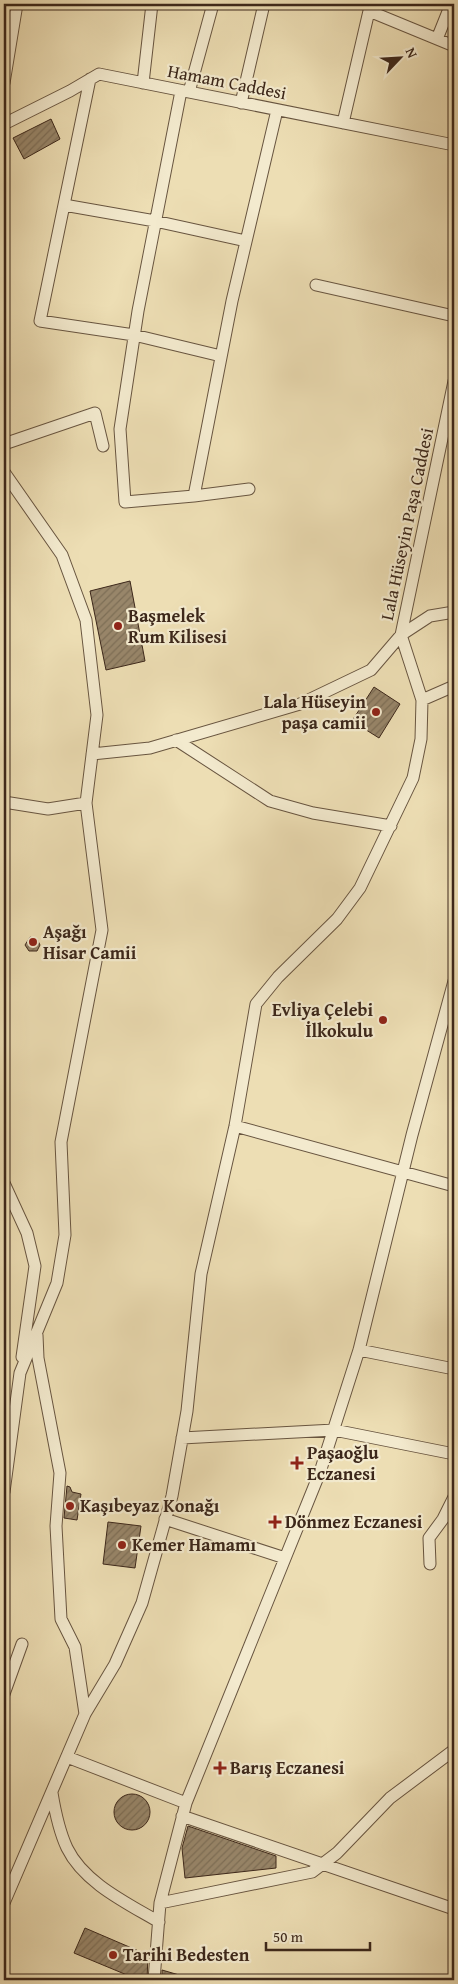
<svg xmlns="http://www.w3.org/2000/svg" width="458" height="1984" viewBox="0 0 458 1984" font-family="'Gentium Book Plus',serif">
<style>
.building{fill:url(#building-hatch);stroke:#3c271a}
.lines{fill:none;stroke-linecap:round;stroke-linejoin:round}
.street-casing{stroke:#685540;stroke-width:13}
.street{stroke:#f3eace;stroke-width:11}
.poi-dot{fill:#8f2418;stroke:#f3eace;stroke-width:2}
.labels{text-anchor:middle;stroke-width:4.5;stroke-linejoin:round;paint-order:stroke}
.street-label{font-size:18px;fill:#3c271a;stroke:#f3eace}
.poi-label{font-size:18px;font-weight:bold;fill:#3c271a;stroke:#f3eace;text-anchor:start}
</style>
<defs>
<pattern id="building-hatch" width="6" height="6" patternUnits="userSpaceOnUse" patternTransform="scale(1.25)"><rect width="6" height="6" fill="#98866a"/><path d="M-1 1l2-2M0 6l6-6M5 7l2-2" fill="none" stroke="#7d6e56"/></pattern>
</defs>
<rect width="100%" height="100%" fill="#eddeb4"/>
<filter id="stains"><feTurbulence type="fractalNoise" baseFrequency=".004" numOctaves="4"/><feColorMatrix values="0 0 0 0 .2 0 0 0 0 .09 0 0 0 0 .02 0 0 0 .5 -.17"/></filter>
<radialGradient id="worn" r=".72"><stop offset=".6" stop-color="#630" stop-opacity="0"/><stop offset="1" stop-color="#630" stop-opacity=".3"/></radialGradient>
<path class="building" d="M 51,119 L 60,139 L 24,159 L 13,138 Z
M 130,581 L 145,661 L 106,670 L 90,591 Z
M 374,687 L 400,704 L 379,738 L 352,721 Z
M 30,937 L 37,939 L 40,945 L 37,951 L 29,951 L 25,945 Z
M 67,1486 L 70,1487 L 72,1492 L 81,1494 L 77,1520 L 64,1518 Z
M 108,1522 L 141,1526 L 135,1568 L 103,1564 Z
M114 1812a18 18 0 1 1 36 0a18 18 0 1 1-36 0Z
M 188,1826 L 276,1856 L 276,1868 L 185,1878 L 182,1848 Z
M 85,1928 L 148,1955 L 147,1980 L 139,1980 L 74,1953 Z
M 162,1970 L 186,1977 L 186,1980 L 162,1980 Z"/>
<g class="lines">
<defs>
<path id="street" d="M 437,39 L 451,4
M 90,79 L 40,321 L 134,335 L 221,356
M 4,83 L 17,4
M 143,83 L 152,4
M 181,91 L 138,311 L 120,429 L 125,502 L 194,496 L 249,489
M 189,92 L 213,4
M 241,103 L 264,4
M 343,123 L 369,11 L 454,46
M 4,124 L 70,91 L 99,74 L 454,145
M 64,205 L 155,221 L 246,241
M 316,285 L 454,316
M 4,444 L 95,413 L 103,446
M 4,472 L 62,555 L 86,620 L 97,715 L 86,803 L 102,930 L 61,1142 L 65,1235 L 57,1283 L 20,1373 L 4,1492
M 194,496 L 232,301 L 277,110
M 422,700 L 454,686
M 176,740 L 270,801 L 313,813 L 391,826
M 92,754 L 150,748 L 300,704 L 371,670 L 401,635 L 454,381
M 4,802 L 48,809 L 86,803
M 235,1126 L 454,1186
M 4,1183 L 27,1233 L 35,1266 L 22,1357
M 37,1335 L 38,1358 L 60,1473 L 56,1526 L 61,1619 L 75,1647 L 85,1714
M 359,1350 L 454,1369
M 182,1438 L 334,1430 L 454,1454
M 165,1519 L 285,1558
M 430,1564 L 429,1538 L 443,1519 L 454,1497
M 4,1694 L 22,1644
M 67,1757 L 186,1803
M 52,1793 C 55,1811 59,1831 67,1848 C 84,1883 127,1903 159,1922
M 182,1816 L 454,1909
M 4,1903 L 85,1714 L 115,1664 L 142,1603 L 172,1496 L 187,1411 L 201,1274 L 235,1126 L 256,1004 L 278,977 L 337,919 L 360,888 L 413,778 L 421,739 L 422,700 L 401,635 L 430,616 L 454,612
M 160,1903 L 312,1872 L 337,1853 L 390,1798 L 454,1750
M 154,1980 L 160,1903 L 186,1803 L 320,1472 L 359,1350 L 412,1135 L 454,981"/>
</defs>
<use href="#street" class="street-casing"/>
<use href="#street" class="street"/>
</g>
<g class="poi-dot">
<circle cx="118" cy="626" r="5"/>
<circle cx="376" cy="712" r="5"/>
<circle cx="33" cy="942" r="5"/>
<circle cx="383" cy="1020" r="5"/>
<path d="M294.5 1455.5h5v5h5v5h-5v5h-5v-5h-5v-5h5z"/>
<circle cx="70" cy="1506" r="5"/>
<path d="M272.5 1514.5h5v5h5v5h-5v5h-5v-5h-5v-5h5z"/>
<circle cx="122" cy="1545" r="5"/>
<path d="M217.5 1760.5h5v5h5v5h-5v5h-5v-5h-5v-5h5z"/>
<circle cx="113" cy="1955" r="5"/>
</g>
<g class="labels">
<g class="street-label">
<text transform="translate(227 82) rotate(11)" y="6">Hamam Caddesi</text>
<text transform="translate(407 524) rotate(-78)" y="6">Lala Hüseyin Paşa Caddesi</text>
</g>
<g class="poi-label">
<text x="128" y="622">Başmelek<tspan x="128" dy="21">Rum Kilisesi</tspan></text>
<text x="366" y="708" text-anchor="end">Lala Hüseyin<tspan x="366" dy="21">paşa camii</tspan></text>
<text x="43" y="938">Aşağı<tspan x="43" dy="21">Hisar Camii</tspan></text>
<text x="373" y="1016" text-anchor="end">Evliya Çelebi<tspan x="373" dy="21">İlkokulu</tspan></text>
<text x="307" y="1459">Paşaoğlu<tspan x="307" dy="21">Eczanesi</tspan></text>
<text x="80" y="1512">Kaşıbeyaz Konağı</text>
<text x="285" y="1528">Dönmez Eczanesi</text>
<text x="132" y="1551">Kemer Hamamı</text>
<text x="230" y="1774">Barış Eczanesi</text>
<text x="123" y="1961">Tarihi Bedesten</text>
</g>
</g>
<rect width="458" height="1984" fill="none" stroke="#eddeb4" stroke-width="20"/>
<rect x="5" y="5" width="448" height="1974" fill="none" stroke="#3c271a" stroke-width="2.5"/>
<rect x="10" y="10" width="438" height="1964" fill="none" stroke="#3c271a"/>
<g transform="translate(400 58) rotate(65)" stroke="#f3eace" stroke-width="4" paint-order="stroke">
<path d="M0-4L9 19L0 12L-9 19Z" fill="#3c271a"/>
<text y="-8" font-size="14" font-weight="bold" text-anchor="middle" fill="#3c271a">N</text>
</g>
<path d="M266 1942v8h104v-8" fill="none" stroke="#3c271a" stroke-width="2.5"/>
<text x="273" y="1942" font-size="15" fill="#3c271a" stroke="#f3eace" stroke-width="4" paint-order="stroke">50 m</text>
<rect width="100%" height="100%" filter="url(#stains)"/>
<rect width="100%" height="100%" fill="url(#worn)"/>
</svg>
